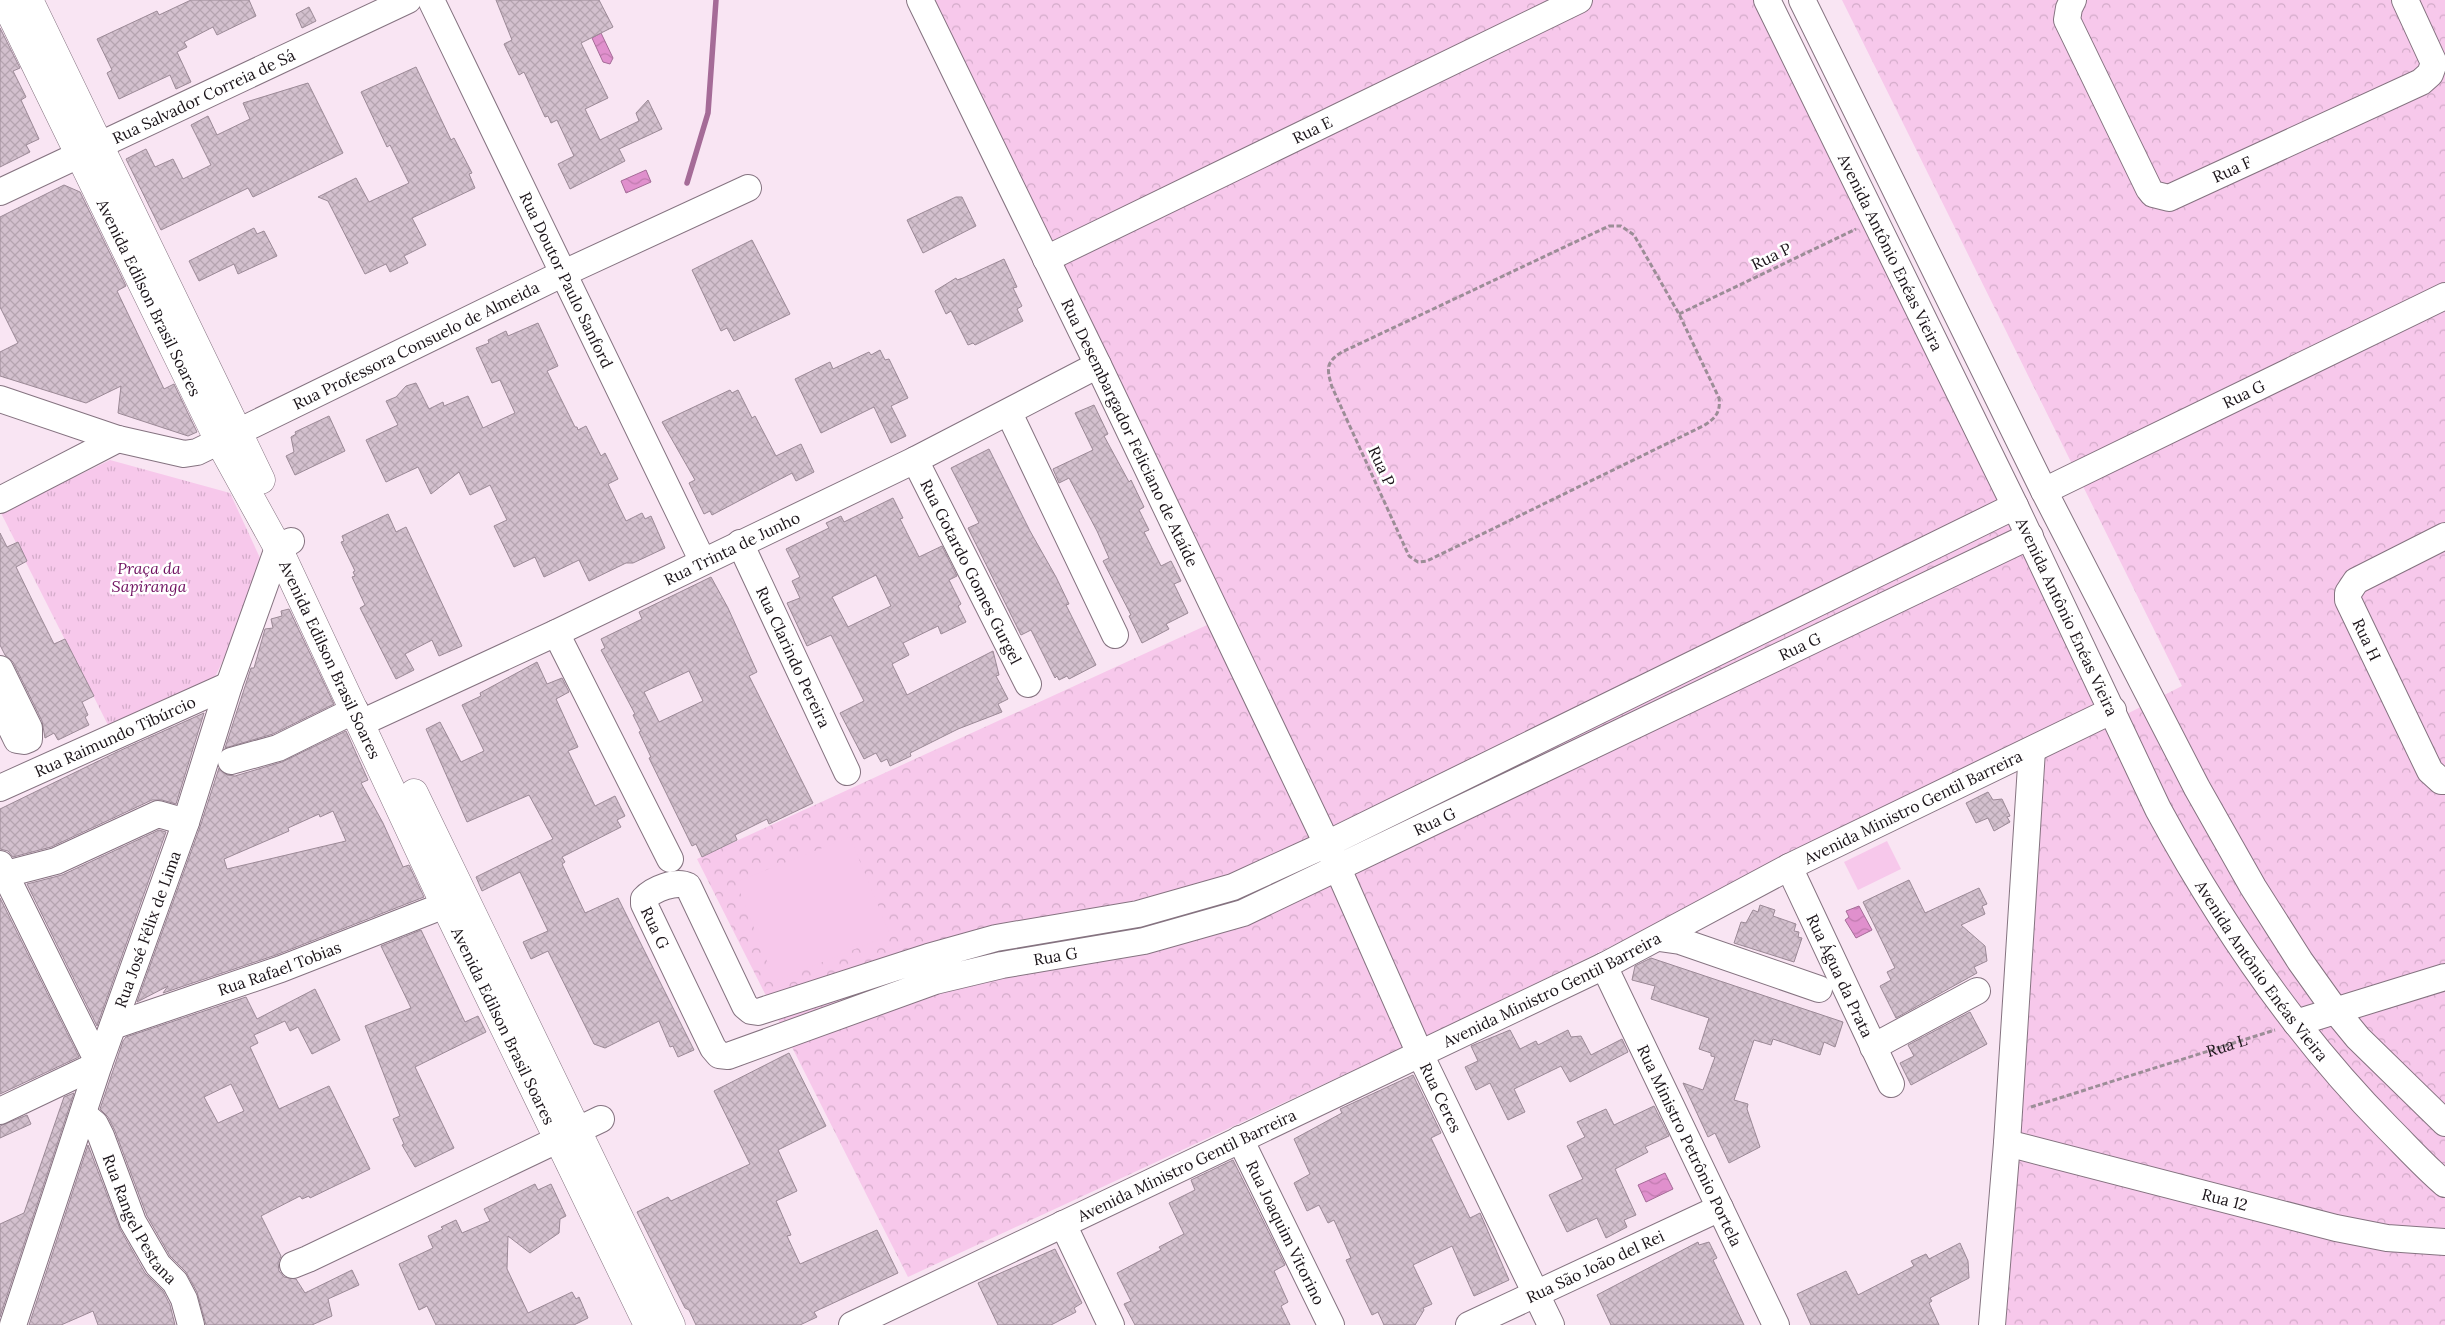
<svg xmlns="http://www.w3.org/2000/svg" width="2445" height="1325" viewBox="0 0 2445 1325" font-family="Lora,serif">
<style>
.forest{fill:url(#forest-crowns)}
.park{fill:url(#park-tufts)}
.pitch{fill:#f7c8eb}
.water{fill:url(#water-waves);stroke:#a56b97}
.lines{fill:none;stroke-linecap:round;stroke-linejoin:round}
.stream{stroke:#a56b97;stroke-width:5.5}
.building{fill:url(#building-cross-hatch);stroke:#9b8996;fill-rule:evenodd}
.minor-casing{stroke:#857380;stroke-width:28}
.major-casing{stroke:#857380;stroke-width:29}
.path{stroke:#9c8d97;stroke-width:3;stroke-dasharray:5 2.5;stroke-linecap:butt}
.minor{stroke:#fff;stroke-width:26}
.major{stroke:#fff;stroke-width:28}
.labels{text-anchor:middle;stroke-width:5;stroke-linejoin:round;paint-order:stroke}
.street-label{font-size:16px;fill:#1b1419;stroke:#fff}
.park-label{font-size:16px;font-style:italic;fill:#6f1060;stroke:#fff}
</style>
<defs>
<pattern id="forest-crowns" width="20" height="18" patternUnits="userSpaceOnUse" patternTransform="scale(1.25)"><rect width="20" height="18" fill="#f7c8eb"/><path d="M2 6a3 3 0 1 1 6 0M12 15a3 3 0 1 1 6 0" fill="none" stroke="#d3abc9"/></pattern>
<pattern id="park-tufts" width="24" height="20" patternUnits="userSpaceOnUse" patternTransform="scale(1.25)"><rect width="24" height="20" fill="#f7c8eb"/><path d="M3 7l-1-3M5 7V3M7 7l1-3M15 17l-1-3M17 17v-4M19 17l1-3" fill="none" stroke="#d3abc9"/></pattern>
<pattern id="water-waves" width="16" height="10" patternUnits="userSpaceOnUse" patternTransform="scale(1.25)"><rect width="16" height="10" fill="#e090cd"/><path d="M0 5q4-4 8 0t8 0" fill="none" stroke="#c07baf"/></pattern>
<pattern id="building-cross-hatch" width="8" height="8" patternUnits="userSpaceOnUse" patternTransform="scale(1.25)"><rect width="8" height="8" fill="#d3c0ce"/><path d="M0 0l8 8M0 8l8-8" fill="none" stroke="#b5a4b0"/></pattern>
</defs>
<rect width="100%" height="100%" fill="#f9e5f3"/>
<path class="forest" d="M 935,0 L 1760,0 L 2104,705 L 1434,1033 L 908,1277 L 697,859 L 1231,614 Z
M 1842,0 L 2445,0 L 2445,1325 L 2004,1325 L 2040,758 L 2182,686 Z"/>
<path class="park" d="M 110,460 L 230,493 L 266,571 L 213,681 L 110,729 L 1,513 Z"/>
<path class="pitch" d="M 850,837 L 890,935 L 775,981 L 736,882 Z
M 1887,841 L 1901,869 L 1858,890 L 1844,862 Z"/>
<path class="water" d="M 601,33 L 613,58 L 610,64 L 603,62 L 592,38 Z
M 646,170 L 651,182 L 626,193 L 621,181 Z
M 1859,906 L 1872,930 L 1856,938 L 1845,920 L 1849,917 L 1846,911 Z
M 1665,1173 L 1673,1189 L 1646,1202 L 1638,1185 Z"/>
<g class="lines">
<path class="stream" d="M 687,183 L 708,113 L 716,0"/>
</g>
<path class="building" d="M 191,0 L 249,0 L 256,16 L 217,35 L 213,27 L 184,42 L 187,47 L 177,52 L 191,82 L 176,89 L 170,75 L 119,99 L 107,73 L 112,70 L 97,39 L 157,11 L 159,15 Z
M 496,0 L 599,0 L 613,27 L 581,43 L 608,98 L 585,109 L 600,140 L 639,121 L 636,113 L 648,100 L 662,129 L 619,149 L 625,161 L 570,189 L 558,164 L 574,156 L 557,120 L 551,123 L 548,116 L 545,117 L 524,72 L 519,75 L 504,44 L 512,40 Z
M 309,7 L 316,21 L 302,28 L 296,14 Z
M 0,28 L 20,68 L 13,71 L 26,97 L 21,100 L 39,139 L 26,145 L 30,152 L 0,167 Z
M 416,67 L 451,140 L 454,138 L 472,173 L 469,174 L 475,188 L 412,218 L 426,245 L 404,256 L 408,263 L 390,272 L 386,264 L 365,274 L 328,201 L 318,197 L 356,178 L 369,202 L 409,183 L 390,145 L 387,147 L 361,92 Z
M 308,83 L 343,153 L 253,197 L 248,188 L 161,230 L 126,159 L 146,149 L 155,167 L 173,159 L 183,179 L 211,165 L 191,125 L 208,116 L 217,135 L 250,119 L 243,103 Z
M 64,185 L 80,192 L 126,286 L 117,291 L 164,389 L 174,384 L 197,432 L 188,436 L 118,413 L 121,386 L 86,403 L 0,376 L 0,352 L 18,343 L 0,307 L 0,217 Z
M 956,197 L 962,197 L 976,226 L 923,253 L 907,220 Z
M 254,228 L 257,234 L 264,231 L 277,256 L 238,274 L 234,264 L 199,281 L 189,261 Z
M 752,240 L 790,314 L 734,341 L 727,328 L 721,331 L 692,270 Z
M 1004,259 L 1017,287 L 1013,288 L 1022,306 L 1017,309 L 1023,321 L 975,345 L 973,343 L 968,345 L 951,311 L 946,314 L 935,291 L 956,278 L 957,280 L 963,278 Z
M 538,323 L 558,366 L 547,371 L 575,427 L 577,427 L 578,430 L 586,426 L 601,456 L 605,453 L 618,479 L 608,484 L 626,521 L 642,513 L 645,519 L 651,516 L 665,548 L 633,563 L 626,563 L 589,581 L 579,560 L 544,577 L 535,557 L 514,567 L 494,526 L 507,520 L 490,485 L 470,495 L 459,472 L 431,494 L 418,467 L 386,482 L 366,440 L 398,425 L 386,401 L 396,397 L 406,386 L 416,383 L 429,409 L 443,402 L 444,406 L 468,396 L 483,428 L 515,413 L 500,380 L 492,383 L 476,348 L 489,343 L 488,340 L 506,331 L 508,336 Z
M 880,350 L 885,360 L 889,359 L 908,398 L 891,406 L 906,436 L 891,443 L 874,407 L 821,433 L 795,379 L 830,362 L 833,369 L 869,352 L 871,355 Z
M 730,390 L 732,393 L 738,390 L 752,418 L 755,416 L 776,456 L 801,444 L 814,472 L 796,481 L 792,473 L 712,515 L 710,511 L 704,514 L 689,483 L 695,480 L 662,422 Z
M 1094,405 L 1108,434 L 1104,436 L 1129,482 L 1131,480 L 1144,507 L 1139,510 L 1149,530 L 1144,532 L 1161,566 L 1171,561 L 1181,581 L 1174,584 L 1188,613 L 1166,624 L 1169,629 L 1142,643 L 1129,616 L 1131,615 L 1103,561 L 1109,558 L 1097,531 L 1069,478 L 1059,483 L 1053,469 L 1093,450 L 1075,413 Z
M 329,416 L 345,451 L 295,475 L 286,456 L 294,452 L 291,437 L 296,434 L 295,432 Z
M 989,449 L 1030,531 L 1056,577 L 1069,604 L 1066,605 L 1096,665 L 1069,679 L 1067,676 L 1059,680 L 1057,676 L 1055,678 L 1031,630 L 1021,635 L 968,528 L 979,523 L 951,468 Z
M 893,498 L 903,518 L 900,519 L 919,557 L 942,546 L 957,576 L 949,580 L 961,604 L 958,606 L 966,622 L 941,634 L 938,626 L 903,643 L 909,655 L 892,664 L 907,695 L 993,651 L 999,675 L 996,676 L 1008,699 L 998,704 L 1002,712 L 958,729 L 910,753 L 911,756 L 890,766 L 887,759 L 881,762 L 876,753 L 864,759 L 840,713 L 864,701 L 831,635 L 807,646 L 787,603 L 800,598 L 792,581 L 800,577 L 786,549 L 829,528 L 826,523 L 841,516 L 844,522 ZM 876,575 L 891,606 L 848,627 L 832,597 Z
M 388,514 L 396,532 L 406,527 L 462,646 L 439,656 L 432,640 L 405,654 L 414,670 L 396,679 L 360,608 L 365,605 L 352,577 L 355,576 L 353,572 L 355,571 L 341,542 L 344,541 L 342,536 Z
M 0,533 L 7,547 L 18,542 L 27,561 L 16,567 L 36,608 L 54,644 L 65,639 L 94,696 L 82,702 L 88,715 L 85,717 L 89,725 L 58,740 L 54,733 L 45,738 L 42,721 L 13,662 L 5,655 L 0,645 Z
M 711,577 L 728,608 L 757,672 L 749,676 L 813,803 L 769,824 L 767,819 L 735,835 L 737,840 L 702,857 L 696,844 L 692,846 L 649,758 L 651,757 L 639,732 L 641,731 L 633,715 L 635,714 L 601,650 L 605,648 L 601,639 L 642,619 L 639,612 ZM 689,671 L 703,701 L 659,722 L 644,692 Z
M 289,609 L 334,704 L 273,734 L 225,748 L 251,668 L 254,668 L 265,629 L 273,628 L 271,619 L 282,616 L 281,611 Z
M 537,662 L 547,684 L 562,678 L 569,692 L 556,699 L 578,747 L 568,751 L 595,806 L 615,796 L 625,816 L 617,820 L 621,827 L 562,857 L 565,862 L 562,864 L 585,913 L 618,898 L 694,1050 L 678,1057 L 673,1046 L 670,1047 L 659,1021 L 605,1048 L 594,1044 L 548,951 L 531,959 L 523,942 L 548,931 L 520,872 L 482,891 L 476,877 L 553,839 L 529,795 L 467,822 L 426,729 L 440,722 L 461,762 L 484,751 L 462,705 L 481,696 L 480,693 Z
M 204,713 L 176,804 L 162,800 L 152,800 L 51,847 L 13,857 L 8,851 L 0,849 L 0,809 L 119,751 Z
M 346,731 L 368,780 L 361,783 L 383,823 L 403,867 L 409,865 L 424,897 L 276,955 L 163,993 L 168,986 L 137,1002 L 200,827 L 219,768 L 227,775 L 235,776 L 282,762 ZM 333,811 L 346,841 L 227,869 L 224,859 L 289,831 L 288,828 L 319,814 L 320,817 Z
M 1988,792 L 1993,800 L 2002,799 L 2010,816 L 2007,817 L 2010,822 L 1994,831 L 1988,818 L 1976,823 L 1966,803 Z
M 159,830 L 166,832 L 97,1026 L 27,884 L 62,875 Z
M 1909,880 L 1925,913 L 1979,888 L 1987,904 L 1982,906 L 1985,914 L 1961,925 L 1985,946 L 1987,961 L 1974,967 L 1977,973 L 1896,1018 L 1880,986 L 1891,980 L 1887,972 L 1895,968 L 1863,902 Z
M 0,898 L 79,1057 L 0,1094 Z
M 1760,905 L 1775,910 L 1773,916 L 1796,924 L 1794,931 L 1799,932 L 1798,937 L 1802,938 L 1794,962 L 1734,943 L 1741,922 L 1746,923 L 1753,910 L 1758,912 Z
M 421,930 L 465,1022 L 478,1016 L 486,1032 L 415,1067 L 454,1148 L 415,1167 L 402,1145 L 404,1144 L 393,1119 L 400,1116 L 365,1026 L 411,1008 L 381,946 Z
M 1651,958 L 1843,1022 L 1835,1047 L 1824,1042 L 1820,1055 L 1773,1039 L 1771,1045 L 1754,1040 L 1734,1100 L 1748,1104 L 1747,1109 L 1760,1147 L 1729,1163 L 1715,1133 L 1708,1137 L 1683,1083 L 1703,1090 L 1715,1057 L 1711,1056 L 1711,1053 L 1699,1049 L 1709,1018 L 1651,999 L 1655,986 L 1632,980 L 1635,966 Z
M 315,989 L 340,1040 L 312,1054 L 298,1027 L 290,1031 L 285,1021 L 254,1035 L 258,1043 L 250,1047 L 279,1109 L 329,1086 L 370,1169 L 310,1198 L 309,1196 L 302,1199 L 300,1196 L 261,1216 L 281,1256 L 278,1263 L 279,1271 L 284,1277 L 296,1279 L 305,1293 L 352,1270 L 359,1285 L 328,1299 L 332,1316 L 312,1325 L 206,1325 L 197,1292 L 186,1272 L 170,1256 L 147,1216 L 115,1131 L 108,1117 L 100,1109 L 123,1041 L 126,1037 L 246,997 L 257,1019 ZM 231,1084 L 244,1111 L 218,1123 L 204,1097 Z
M 1970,1012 L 1987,1044 L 1911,1085 L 1900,1063 L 1914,1056 L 1908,1045 Z
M 1510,1030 L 1520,1049 L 1536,1041 L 1538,1045 L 1568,1030 L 1571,1037 L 1581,1036 L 1591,1055 L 1622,1039 L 1628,1052 L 1570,1082 L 1561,1066 L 1514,1089 L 1525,1112 L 1508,1120 L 1490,1083 L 1476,1090 L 1465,1067 L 1478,1061 L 1471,1046 Z
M 789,1053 L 826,1126 L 778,1150 L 797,1191 L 776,1201 L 791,1235 L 787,1236 L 800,1264 L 877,1230 L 898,1273 L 814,1312 L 817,1317 L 800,1325 L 696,1325 L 689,1310 L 685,1308 L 637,1212 L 668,1197 L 671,1201 L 750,1164 L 714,1091 Z
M 1413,1075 L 1441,1133 L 1431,1138 L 1470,1218 L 1480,1213 L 1509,1280 L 1474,1296 L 1452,1246 L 1413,1265 L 1432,1304 L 1423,1308 L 1424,1310 L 1415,1325 L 1384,1325 L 1378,1312 L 1372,1315 L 1346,1260 L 1351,1258 L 1334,1220 L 1328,1223 L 1319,1205 L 1307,1211 L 1294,1183 L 1310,1174 L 1294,1139 L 1342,1113 L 1340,1109 Z
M 74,1093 L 0,1317 L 0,1224 L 24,1213 L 64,1097 Z
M 1654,1106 L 1669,1136 L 1645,1147 L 1648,1152 L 1615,1169 L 1636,1215 L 1624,1220 L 1627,1227 L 1606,1238 L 1597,1218 L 1567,1232 L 1549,1195 L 1583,1179 L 1567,1146 L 1585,1137 L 1577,1122 L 1606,1109 L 1614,1125 Z
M 27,1115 L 31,1124 L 0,1138 L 0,1126 Z
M 88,1145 L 120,1229 L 145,1273 L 163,1291 L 170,1305 L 175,1325 L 98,1325 L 93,1311 L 61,1325 L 29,1325 Z
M 1233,1160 L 1285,1265 L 1274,1271 L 1288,1302 L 1281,1306 L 1290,1325 L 1135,1325 L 1124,1304 L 1131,1301 L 1117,1273 L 1161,1250 L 1159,1247 L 1184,1234 L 1169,1203 L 1195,1190 L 1191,1180 Z
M 535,1184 L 538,1190 L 551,1184 L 566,1216 L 560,1219 L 559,1233 L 530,1253 L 508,1236 L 507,1269 L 528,1313 L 572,1292 L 576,1299 L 579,1297 L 588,1318 L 574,1325 L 436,1325 L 427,1306 L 419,1310 L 399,1264 L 433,1248 L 428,1236 L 443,1229 L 441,1227 L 456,1220 L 462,1233 L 490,1221 L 484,1209 Z
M 1698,1242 L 1699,1245 L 1709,1242 L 1717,1258 L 1713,1260 L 1744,1325 L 1611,1325 L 1597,1295 Z
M 1960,1243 L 1968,1261 L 1969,1278 L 1930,1298 L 1932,1301 L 1929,1303 L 1939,1325 L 1811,1325 L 1797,1294 L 1846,1271 L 1858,1295 L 1914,1266 L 1911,1261 L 1926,1254 L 1929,1259 Z
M 1055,1249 L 1082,1303 L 1074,1308 L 1076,1312 L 1051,1325 L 998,1325 L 978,1283 Z"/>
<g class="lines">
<defs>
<g id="minor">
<path id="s2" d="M 431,0 L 702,560"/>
<path id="s3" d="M 920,0 L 1098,365 L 1327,844 L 1420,1054 L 1551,1325"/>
<path id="s4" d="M 1767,0 L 2015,506 L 2158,809 C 2221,925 2295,1034 2388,1128 C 2407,1147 2425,1167 2445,1184"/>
<path d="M 1802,0 L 2044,491 L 2197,788 L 2253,887 L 2300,961 L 2335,1010 L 2358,1038 L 2445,1123"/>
<path id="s5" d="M 2073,0 L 2069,8 L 2067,20 L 2149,189 L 2153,194 L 2169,198 L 2421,82 L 2430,74 L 2434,63 L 2405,0"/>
<path id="s6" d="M 0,192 L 408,0"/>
<path id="s7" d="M 1046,259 L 1579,0"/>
<path id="s8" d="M 0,399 L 118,439 L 184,454 L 197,452 L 564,273 L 748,188"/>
<path d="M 1009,413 L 1115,635"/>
<path id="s9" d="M 915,460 L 1028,684"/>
<path id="s10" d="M 2044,491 L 2445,296"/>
<path d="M 0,500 L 118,439"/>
<path id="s11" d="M 2015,506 L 1327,844 L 1233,887 L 1138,914 L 996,938 L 928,957 L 758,1012 L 751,1011 L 745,1006 L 688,886 C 676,880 653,889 644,899 L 644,904 L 713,1048 L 719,1055 L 728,1056 L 935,981 L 1002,965 L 1144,941 L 1243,913 L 2030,536"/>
<path id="s12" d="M 2445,536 L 2356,581 L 2348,593 L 2348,600 L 2430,771 L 2441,781 L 2445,781"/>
<path id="s13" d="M 740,543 L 847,772"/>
<path d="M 556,633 L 670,859"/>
<path d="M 0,669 L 29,728 L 29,739 L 24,741 L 17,740 L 0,705"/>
<path id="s14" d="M 361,723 L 556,633 L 915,460 L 1098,365"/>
<path d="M 231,761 L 278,748 L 355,710"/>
<path id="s15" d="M 0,788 L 229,685"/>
<path d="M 0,864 L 99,1064 L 0,1111"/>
<path id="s16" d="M 1789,867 L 1891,1084"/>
<path d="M 6,874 L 56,861 L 158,814 L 186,822"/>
<path d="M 1659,938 L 1680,941 L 1819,989"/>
<path id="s17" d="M 1604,966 L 1776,1325"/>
<path d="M 2296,1023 L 2445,977"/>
<path id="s18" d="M 113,1026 L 281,969 L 445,905"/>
<path d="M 1873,1047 L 1977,991"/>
<path id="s19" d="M 83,1114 L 95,1124 L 101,1136 L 133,1222 L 158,1265 L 175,1282 L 184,1299 L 191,1325"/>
<path id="s20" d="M 1240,1139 L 1331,1325"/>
<path id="s21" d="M 2007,1143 L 2336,1228 L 2387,1238 L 2445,1242"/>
<path d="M 1063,1224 L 1111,1325"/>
<path d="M 293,1265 L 308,1259 L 601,1119"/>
<path id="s22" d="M 13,1325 L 99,1064 L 186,822 L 229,685 L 278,548 L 291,541"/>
<path id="s23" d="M 852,1325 L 1604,966 L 1789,867 L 2113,710"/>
<path id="s24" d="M 1469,1325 L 1720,1208"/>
<path d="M 1992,1325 L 2007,1143 L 2032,750"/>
</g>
<g id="major">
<path id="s25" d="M 4,0 L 219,441 L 278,548 L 445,905 L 648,1325"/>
<path d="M 29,0 L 261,480"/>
<path d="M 414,793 L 671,1325"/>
</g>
</defs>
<use href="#minor" class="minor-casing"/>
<use href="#major" class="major-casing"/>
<g class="path">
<path d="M 1609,226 L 1621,226 L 1634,235 L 1679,314 L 1719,398 C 1721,412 1715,419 1703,426 L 1427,561 L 1418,562 L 1409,556 L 1332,387 C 1327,370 1325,362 1342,352 Z"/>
<path d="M 1679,314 L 1856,229"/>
<path id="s1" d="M 2031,1107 L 2275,1030"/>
</g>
<use href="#minor" class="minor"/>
<use href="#major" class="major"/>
</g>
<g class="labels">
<g class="street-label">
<text dy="6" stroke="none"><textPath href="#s6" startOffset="225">Rua Salvador Correia de Sá</textPath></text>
<text dy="6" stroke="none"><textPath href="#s7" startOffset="296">Rua E</textPath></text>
<text dy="6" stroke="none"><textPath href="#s5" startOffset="301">Rua F</textPath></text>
<text dy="6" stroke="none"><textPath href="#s4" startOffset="281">Avenida Antônio Enéas Vieira</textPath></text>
<text transform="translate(1771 256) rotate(-26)" y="6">Rua P</text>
<text dy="6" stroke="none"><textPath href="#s2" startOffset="311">Rua Doutor Paulo Sanford</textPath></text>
<text dy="6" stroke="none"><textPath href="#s25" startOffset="331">Avenida Edilson Brasil Soares</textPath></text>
<text dy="6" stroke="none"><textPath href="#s8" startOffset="449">Rua Professora Consuelo de Almeida</textPath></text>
<text dy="6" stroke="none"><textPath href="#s10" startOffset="222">Rua G</textPath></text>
<text dy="6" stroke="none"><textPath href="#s3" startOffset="481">Rua Desembargador Feliciano de Ataíde</textPath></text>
<text transform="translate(1382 466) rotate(65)" y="6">Rua P</text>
<text dy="6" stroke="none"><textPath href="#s14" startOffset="410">Rua Trinta de Junho</textPath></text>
<text dy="6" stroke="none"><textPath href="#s9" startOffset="125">Rua Gotardo Gomes Gurgel</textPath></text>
<text dy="6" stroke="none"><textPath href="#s4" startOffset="686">Avenida Antônio Enéas Vieira</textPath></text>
<text dy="6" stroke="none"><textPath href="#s12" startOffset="165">Rua H</textPath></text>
<text dy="6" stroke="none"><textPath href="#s11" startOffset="2894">Rua G</textPath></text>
<text dy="6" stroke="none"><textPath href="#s13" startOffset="126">Rua Clarindo Pereira</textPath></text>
<text dy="6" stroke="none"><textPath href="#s25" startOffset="736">Avenida Edilson Brasil Soares</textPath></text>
<text dy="6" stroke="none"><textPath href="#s15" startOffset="126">Rua Raimundo Tibúrcio</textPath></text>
<text dy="6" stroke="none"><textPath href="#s23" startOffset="1181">Avenida Ministro Gentil Barreira</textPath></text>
<text dy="6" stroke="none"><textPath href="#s11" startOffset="2489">Rua G</textPath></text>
<text dy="6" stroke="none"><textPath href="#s11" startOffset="1589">Rua G</textPath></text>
<text dy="6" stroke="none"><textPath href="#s22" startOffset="418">Rua José Félix de Lima</textPath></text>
<text dy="6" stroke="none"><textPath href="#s11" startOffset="2084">Rua G</textPath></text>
<text dy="6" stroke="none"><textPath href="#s18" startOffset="176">Rua Rafael Tobias</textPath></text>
<text dy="6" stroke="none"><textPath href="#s4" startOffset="1091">Avenida Antônio Enéas Vieira</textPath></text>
<text dy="6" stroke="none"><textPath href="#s16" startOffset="120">Rua Água da Prata</textPath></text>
<text dy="6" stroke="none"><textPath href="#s23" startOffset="776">Avenida Ministro Gentil Barreira</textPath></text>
<text dy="6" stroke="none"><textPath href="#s25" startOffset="1141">Avenida Edilson Brasil Soares</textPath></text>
<text dy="6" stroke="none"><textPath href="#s1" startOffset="205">Rua L</textPath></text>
<text dy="6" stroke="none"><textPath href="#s3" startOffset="1215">Rua Ceres</textPath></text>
<text dy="6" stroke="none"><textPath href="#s17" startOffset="199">Rua Ministro Petrônio Portela</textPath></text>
<text dy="6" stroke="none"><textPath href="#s23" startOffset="371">Avenida Ministro Gentil Barreira</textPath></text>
<text dy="6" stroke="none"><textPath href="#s21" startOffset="225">Rua 12</textPath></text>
<text dy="6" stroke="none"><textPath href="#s19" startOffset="121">Rua Rangel Pestana</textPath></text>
<text dy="6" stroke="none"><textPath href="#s20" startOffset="104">Rua Joaquim Vitorino</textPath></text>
<text dy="6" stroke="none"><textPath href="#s24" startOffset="139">Rua São João del Rei</textPath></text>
</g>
<g class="park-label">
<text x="149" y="574">Praça da<tspan x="149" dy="18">Sapiranga</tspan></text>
</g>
</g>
</svg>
